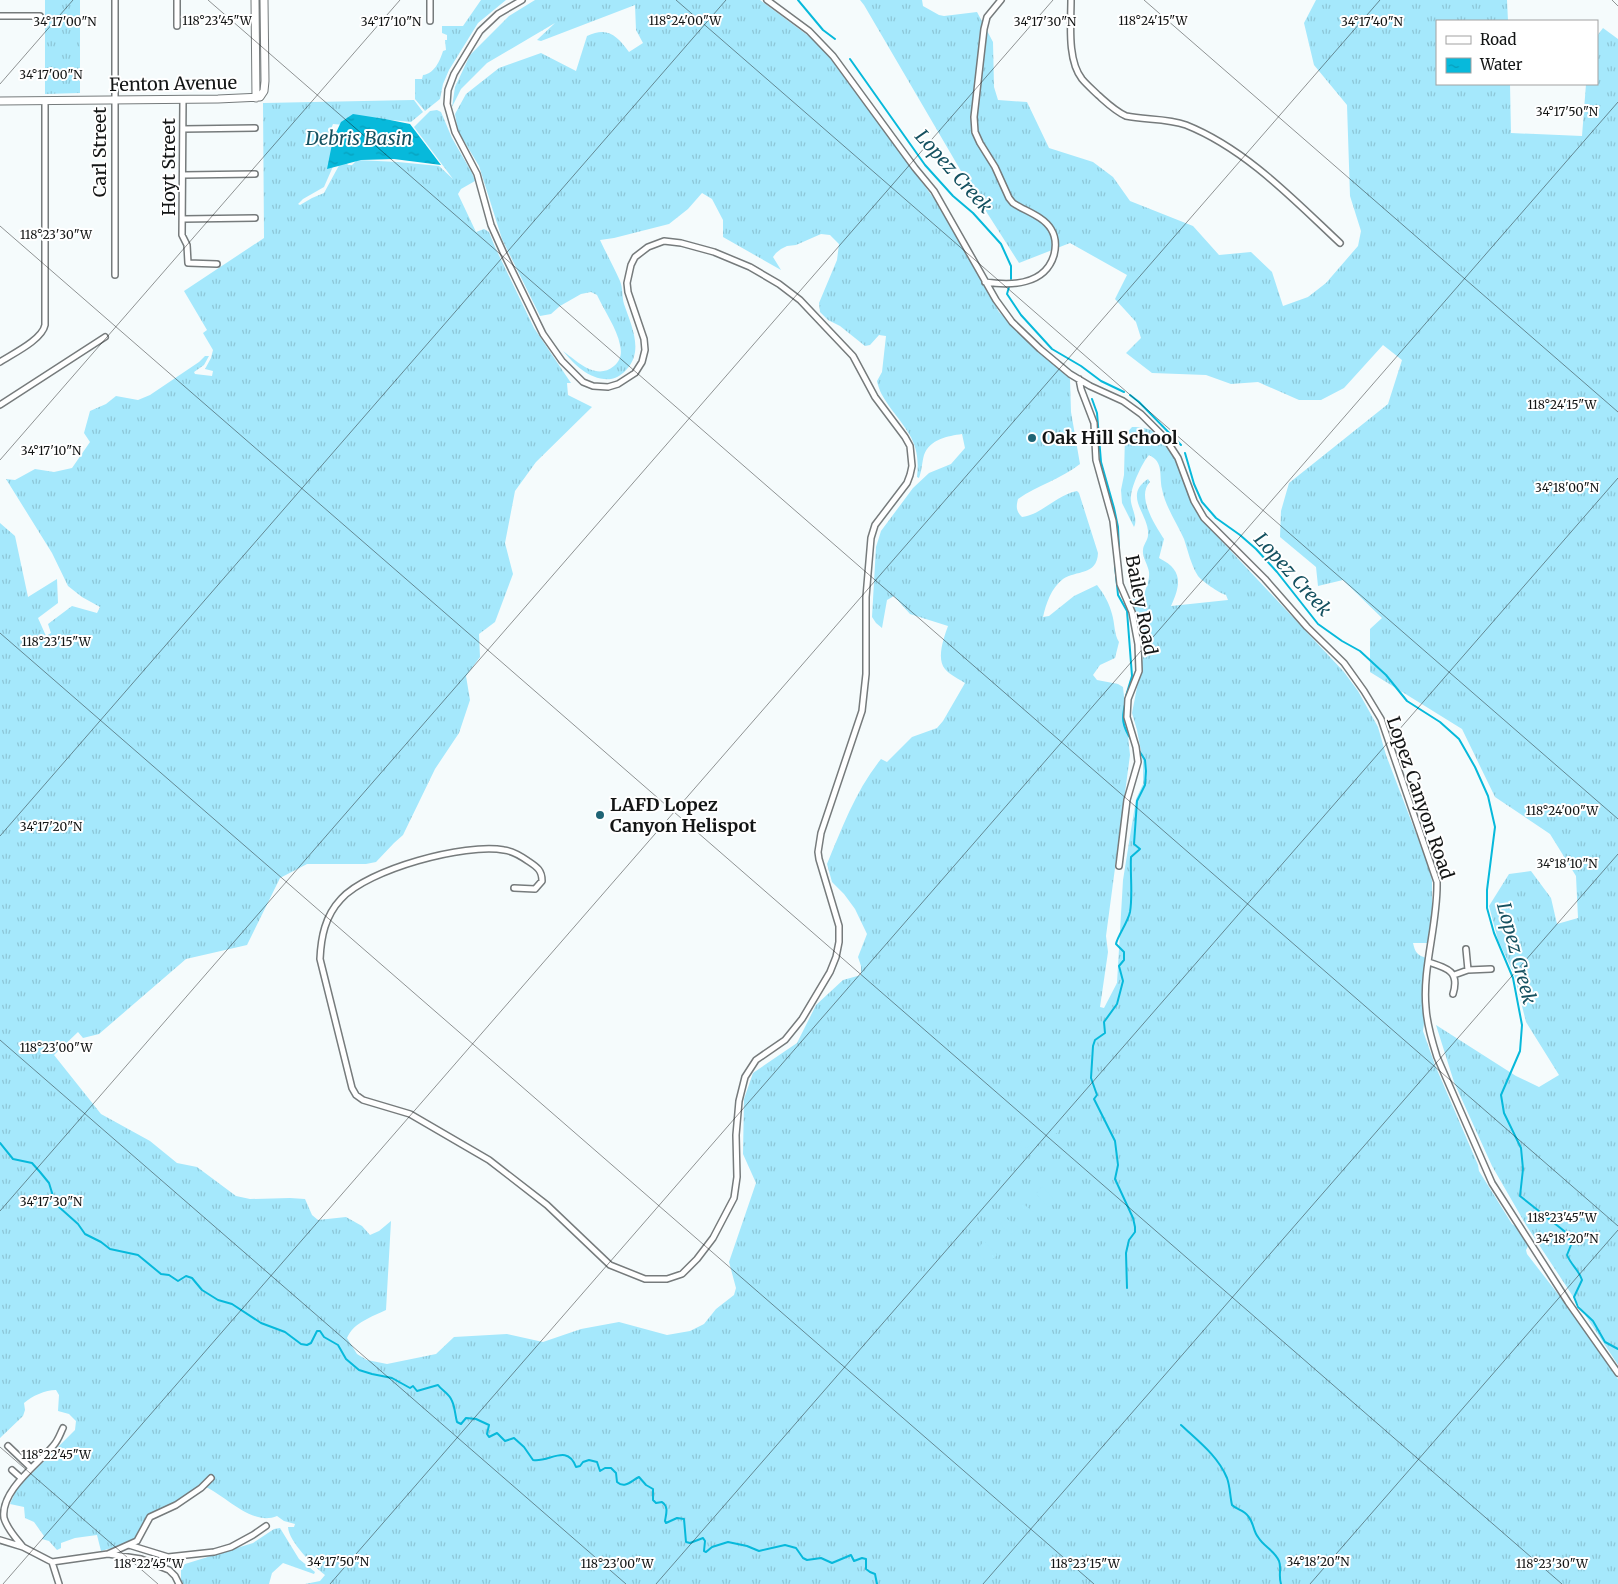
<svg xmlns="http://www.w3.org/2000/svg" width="1618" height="1584" viewBox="0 0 1618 1584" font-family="Merriweather,serif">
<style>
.grass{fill:url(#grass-tufts)}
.pitch{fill:#a5e8fc}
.water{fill:url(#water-ripples)}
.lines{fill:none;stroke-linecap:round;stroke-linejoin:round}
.stream{stroke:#07b9db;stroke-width:2}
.street-casing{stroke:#767b7c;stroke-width:8}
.secondary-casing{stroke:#767b7c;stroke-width:9}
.street{stroke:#fff;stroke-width:5}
.secondary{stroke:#fff;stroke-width:7}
.ticks{fill:none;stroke:#131515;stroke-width:1;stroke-opacity:0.45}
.poi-dot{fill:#1f6475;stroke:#fff;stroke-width:2}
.labels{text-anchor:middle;stroke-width:4;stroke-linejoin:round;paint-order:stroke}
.street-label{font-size:18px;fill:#131515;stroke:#fff}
.poi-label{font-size:18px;font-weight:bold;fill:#131515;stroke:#fff;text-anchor:start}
.water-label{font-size:19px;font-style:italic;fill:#155160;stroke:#fff}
.ticks-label{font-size:12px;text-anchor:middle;fill:#131515;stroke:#fff;stroke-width:4;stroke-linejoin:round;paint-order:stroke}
</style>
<defs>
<pattern id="grass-tufts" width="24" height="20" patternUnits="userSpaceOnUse" patternTransform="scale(1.25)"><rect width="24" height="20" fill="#a5e8fc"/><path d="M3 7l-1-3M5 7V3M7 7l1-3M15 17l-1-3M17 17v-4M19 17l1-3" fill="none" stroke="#8dc6d7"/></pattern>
<pattern id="water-ripples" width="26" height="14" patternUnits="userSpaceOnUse" patternTransform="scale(1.25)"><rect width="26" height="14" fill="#07b9db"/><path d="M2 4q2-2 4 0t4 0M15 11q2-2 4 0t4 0" fill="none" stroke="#079ebb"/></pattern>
</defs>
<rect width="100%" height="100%" fill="#f5fbfc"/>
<path class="grass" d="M 45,0 L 80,0 L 80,93 L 45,94 Z
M 481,0 L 506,0 L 478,23 L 449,70 L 443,84 L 440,99 L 425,111 L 415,99 L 415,79 L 422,79 L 423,75 C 434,74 440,61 443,51 L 446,50 L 445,40 L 447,40 L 447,35 L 442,33 L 442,26 L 463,26 Z
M 535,0 L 760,0 L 814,40 L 824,50 L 935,200 L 999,312 L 1041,353 L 1070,379 L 1071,412 L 1080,464 C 1061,479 1038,485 1018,499 C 1016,507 1016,511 1022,517 C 1043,514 1056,495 1077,491 L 1079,493 L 1098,553 C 1097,576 1076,570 1063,579 C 1051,588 1046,604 1043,617 L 1049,616 L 1074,596 L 1097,585 C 1104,594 1109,603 1112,614 C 1115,624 1114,634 1119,642 L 1115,658 L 1100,665 L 1093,675 L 1097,680 L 1118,684 L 1123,687 L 1130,755 L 1106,936 L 1108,952 L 1100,1007 L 1104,1008 L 1117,983 L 1123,880 L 1136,799 L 1143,784 L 1143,762 L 1137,730 L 1132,713 L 1143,657 L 1139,622 L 1131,599 L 1144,595 C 1146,588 1150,579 1149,572 C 1148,565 1142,557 1143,550 C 1143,545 1148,540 1148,535 C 1150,515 1122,496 1148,479 L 1150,482 C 1136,496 1155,525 1164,539 L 1159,558 C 1183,570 1181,584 1171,606 L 1228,600 L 1226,595 C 1219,593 1202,581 1198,576 C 1191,565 1188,551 1184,539 C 1177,523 1165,506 1162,489 C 1159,475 1164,462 1149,455 C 1142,463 1132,485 1131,496 C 1129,506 1139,517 1134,527 L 1122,503 L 1121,490 L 1124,475 L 1125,435 L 1132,427 C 1142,427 1154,429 1161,437 C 1180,459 1184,493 1200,518 L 1344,672 L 1358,691 L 1378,727 L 1386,755 L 1430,870 L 1432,881 L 1432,919 L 1429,943 L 1413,943 C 1415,952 1417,955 1426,958 L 1422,992 L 1424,1023 L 1423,1031 L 1435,1065 L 1478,1165 L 1479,1171 L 1512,1224 L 1519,1229 L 1529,1244 L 1526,1250 L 1527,1254 L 1568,1307 L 1618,1379 L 1618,1584 L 305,1584 L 320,1581 L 325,1575 C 313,1565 289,1542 288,1527 L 294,1527 L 295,1524 L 284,1521 L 277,1516 C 251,1527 224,1493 201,1485 L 171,1505 L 153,1513 L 135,1540 L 130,1543 L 101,1551 L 97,1535 L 75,1538 L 61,1543 L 61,1548 L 57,1550 L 49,1541 L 42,1539 L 44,1536 L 34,1522 L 25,1518 L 24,1507 L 10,1504 L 17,1488 L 75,1430 L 76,1421 L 69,1414 L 58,1411 L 59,1395 L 56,1390 C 45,1390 32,1396 24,1403 L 25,1410 L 23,1416 L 0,1438 L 0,523 L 15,536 L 28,597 L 57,579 L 58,603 L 38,618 L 46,636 L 51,633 L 48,624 L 72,606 L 97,613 L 100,607 L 82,597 L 68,586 L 52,553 L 6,479 L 15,480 L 35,469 L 54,472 L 72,468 L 90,442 L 84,433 L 90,411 L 106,404 L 116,396 L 138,400 L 150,395 L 199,362 L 205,356 L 209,356 L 204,365 L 194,372 L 195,374 L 212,376 L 213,371 L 205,369 L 211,358 L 213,350 L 203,333 L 207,330 L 184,291 L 264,238 L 263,103 L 414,100 L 423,112 L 411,122 L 360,117 L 345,125 L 333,124 L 331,129 L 345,139 L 324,187 L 303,199 L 298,204 L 300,205 L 312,198 L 324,193 L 343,158 L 348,165 L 352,165 L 357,160 L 398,162 L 439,166 L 453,179 L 414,127 L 430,111 L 437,110 L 441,112 L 452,138 L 472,173 L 475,181 L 461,189 L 458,194 L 476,232 L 484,229 L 489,232 L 495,247 L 534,328 L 571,383 L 567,383 L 568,395 L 592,407 L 536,462 L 515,491 L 505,543 L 513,574 L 495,622 L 479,634 L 480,657 L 466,676 L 470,700 L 459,733 L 435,769 L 403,835 L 394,843 L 376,862 L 366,864 L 307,864 L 280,878 L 247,945 L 186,959 L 99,1034 L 83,1038 L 78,1032 L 54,1055 L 101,1114 L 150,1141 L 177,1163 L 197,1167 L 236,1196 L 250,1199 L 290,1198 L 305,1199 L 312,1215 L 318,1220 L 346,1217 L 362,1226 L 370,1235 L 379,1231 L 391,1221 L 386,1310 C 372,1317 354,1322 347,1338 L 357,1354 L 367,1360 L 387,1364 L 436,1354 L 454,1337 L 507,1334 L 543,1342 L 581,1329 L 619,1322 L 667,1335 L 690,1331 L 704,1324 L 716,1309 L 734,1295 L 736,1288 L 729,1262 L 756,1183 L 743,1154 L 744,1099 L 753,1073 L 797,1043 L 816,1005 L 843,980 L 861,975 L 861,966 L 858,957 L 867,934 L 855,909 L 844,894 L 832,882 L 827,864 C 842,828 856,790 881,759 L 887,762 L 912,737 L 937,728 L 943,721 L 965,683 C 959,679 950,675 945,669 C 936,659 944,637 948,626 L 910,614 L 894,596 L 887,600 L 882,628 L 876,623 L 872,617 L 876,547 L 881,531 L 913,488 L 929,473 L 951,464 L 965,448 L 962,434 C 948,436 930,439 924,455 C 922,462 922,470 919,478 L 917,477 C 921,443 908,432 889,406 C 883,397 879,391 877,381 L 882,372 L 886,336 L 879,335 L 870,345 L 865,346 L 840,326 L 828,320 L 820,312 L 819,303 L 837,260 L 839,244 L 830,235 L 821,234 L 796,245 L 787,246 L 781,249 L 776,253 L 773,257 L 781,270 L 723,237 L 723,220 L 712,199 L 702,193 L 688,209 L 669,224 L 614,238 L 600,240 C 606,253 614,267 620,281 C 623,288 622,297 624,304 C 631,325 644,350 627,369 C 623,374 617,378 611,379 C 590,381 575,365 563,351 C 577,361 596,381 614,366 C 621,360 622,353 620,345 C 617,329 604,310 597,295 L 591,292 L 581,294 L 560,306 L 551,314 L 540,316 L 502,239 L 479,166 L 458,131 L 455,114 L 466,94 L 499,68 L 541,53 L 576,71 L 587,36 C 608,26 617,36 629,52 L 643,43 L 636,30 L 635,5 L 541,41 L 537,40 L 555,23 L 487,63 L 461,89 L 452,107 L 455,87 L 470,55 L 509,16 Z
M 860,0 L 922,0 L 923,6 L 939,15 L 944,16 L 977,12 L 993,42 L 994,87 L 998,100 L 1027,102 L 1049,148 L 1093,162 L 1113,177 L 1130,201 L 1193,226 L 1219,255 L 1251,252 L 1272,272 L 1283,306 L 1308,297 L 1326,283 L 1358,246 L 1361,231 L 1350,196 L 1347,105 L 1314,65 L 1304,23 L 1316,0 L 1507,0 L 1508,21 L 1437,21 L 1437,84 L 1510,84 L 1511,133 L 1582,136 L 1586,84 L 1597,84 L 1597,36 L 1603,28 L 1618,39 L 1618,1365 L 1526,1225 L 1492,1166 L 1454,1082 L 1436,1025 L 1516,1076 L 1539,1087 L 1559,1075 L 1526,1022 L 1514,974 L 1498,940 L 1489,906 L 1509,874 L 1531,871 L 1551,898 L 1557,924 L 1578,918 L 1576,876 L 1550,834 L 1495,797 L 1462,729 L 1370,672 L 1370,629 L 1382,618 L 1343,580 L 1318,586 L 1316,567 L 1280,537 L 1281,511 L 1289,483 L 1388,404 L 1402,360 L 1383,345 L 1344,388 L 1321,400 L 1299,400 L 1258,382 L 1231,384 L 1206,375 L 1152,373 L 1126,353 L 1141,338 L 1136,322 L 1115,299 L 1127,275 L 1070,243 L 1019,263 L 968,183 L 864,5 Z
M 280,1528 L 299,1559 L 315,1572 L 314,1574 L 283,1563 L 272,1573 L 269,1584 L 183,1584 L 181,1580 L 181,1568 L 185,1564 L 253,1543 L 274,1529 Z"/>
<path class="pitch" d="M 1056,1127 L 1059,1132 L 1055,1134 L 1055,1138 L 1025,1148 L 1022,1148 L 1020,1144 L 1022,1141 Z
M 1042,1186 L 1056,1202 L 1048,1207 L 1036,1194 Z
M 1021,1202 L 1037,1215 L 1028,1225 L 1013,1210 Z
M 1006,1218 L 1023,1231 L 1014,1236 L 1000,1225 Z
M 984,1241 L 997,1255 L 988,1264 L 976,1251 Z"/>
<path class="water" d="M 353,114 L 385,119 L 410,124 L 441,165 L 394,159 L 361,160 L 327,169 L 333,139 L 341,122 Z"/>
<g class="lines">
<path class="stream" d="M 798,0 L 823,30 L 835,39
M 850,59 L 925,165 L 953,196 L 973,213 L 1001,244 L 1011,266 L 1011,279
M 1009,287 L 1007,294 L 1021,315 L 1052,349 L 1081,366 L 1101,381 L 1124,392
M 1130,395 L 1139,402 L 1181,445
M 1092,399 L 1097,413 L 1101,462 L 1114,508 L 1118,527 L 1119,550
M 1185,453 L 1194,484 L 1202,502 L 1216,518 L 1240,535 L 1256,549 L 1277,572 L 1318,624 L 1342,641 L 1360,651 L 1386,675 L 1407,701 L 1440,722 L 1459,739 L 1475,767 L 1488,796 L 1495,827 L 1487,890 L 1487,908 L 1494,933 L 1513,978 L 1522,1025 L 1520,1051 L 1501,1095 L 1504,1113 L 1521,1148 L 1523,1169 L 1520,1196 L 1568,1234 L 1571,1245 L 1567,1255 C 1571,1265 1579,1270 1582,1280 L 1574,1297 L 1578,1307 L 1593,1321 L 1605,1342 L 1618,1349
M 1115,565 L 1118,595 L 1127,611 L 1132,676 L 1126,696
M 1126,701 C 1121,718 1122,726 1132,741
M 0,1143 L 13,1159 L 32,1163 L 40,1172 L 49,1183 L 53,1196 L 59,1207 L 78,1224 L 85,1234 L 101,1242 L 110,1249 L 138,1255 L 161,1274 L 169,1275 L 178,1281 L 186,1276 L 192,1278 L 202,1290 L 218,1300 L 232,1304 L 261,1323 L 285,1332 L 301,1344 L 307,1345 L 311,1343 L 317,1331 L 320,1331 L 324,1337 L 338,1345 L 346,1359 L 359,1370 L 372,1374 L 392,1378 L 410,1388 L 413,1386 L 417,1391 L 438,1385 C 442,1391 449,1393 452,1401 C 455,1407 455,1415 457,1422 L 461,1424 L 466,1418 L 476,1419 L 489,1425 L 487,1434 L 489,1437 L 497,1433 L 505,1441 L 514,1438 L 524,1447 L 533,1460 C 549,1463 567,1443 576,1467 L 580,1466 L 583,1462 L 589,1460 L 597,1462 L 600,1471 L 605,1468 L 611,1468 L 616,1473 L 617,1482 C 625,1489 631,1481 639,1477 L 646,1485 L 653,1489 L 653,1500 L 656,1503 L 662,1502 C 669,1507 666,1514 665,1521 L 666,1523 L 677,1518 L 684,1519 L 686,1542 L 690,1543 L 703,1538 L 705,1541 L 704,1551 L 706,1552 L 712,1547 L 728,1542 L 747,1546 L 759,1551 L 785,1545 L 796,1548 L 803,1558 L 807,1560 L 821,1558 L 832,1563 L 851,1555 L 854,1561 L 862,1558 L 866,1559 L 866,1569 L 870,1572 L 875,1574 L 877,1584
M 1127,1288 L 1126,1253 L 1129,1240 L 1135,1232 L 1135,1227 L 1133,1218 L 1115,1179 L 1118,1165 L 1115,1141 L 1094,1099 L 1097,1095 L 1091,1078 L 1093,1046 L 1095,1040 L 1105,1033 L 1104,1022 L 1117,1004 L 1123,981 L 1119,966 L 1124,960 L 1124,952 L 1116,944 C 1117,937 1128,922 1130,912 C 1133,894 1130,875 1131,857 L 1140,849 L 1134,844 L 1137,801 L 1145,785 L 1146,771 L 1145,760 L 1138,749
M 1181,1425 C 1198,1441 1218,1456 1227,1478 C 1230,1486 1230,1496 1232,1505 C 1237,1510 1244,1510 1248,1516 C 1254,1523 1253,1531 1258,1537 C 1264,1547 1274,1550 1279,1561 C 1282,1569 1278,1574 1281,1584"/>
<defs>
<path id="street" d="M 177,0 L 177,26
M 430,0 L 430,21
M 767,0 L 809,31 L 833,56 L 915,168 L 934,191 L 996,300 L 1012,322 L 1040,349 L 1070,374 L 1090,386 L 1123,401 L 1141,414 L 1165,438 L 1178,458 L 1194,501 L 1204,518 L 1265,579 L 1307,627 L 1344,663 L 1364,691 L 1381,719 L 1437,882 C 1438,924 1422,968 1426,1008 C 1427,1025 1432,1041 1437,1057 L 1492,1183 L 1568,1302 L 1618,1373
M 1071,0 C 1071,23 1067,60 1082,79 C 1087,85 1093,90 1098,95 C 1107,103 1115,111 1126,116 C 1145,120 1167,118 1186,125 C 1246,149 1294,200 1340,243
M 0,16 L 40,16
M 183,99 L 182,235 L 187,245 L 188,263 L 217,264
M 183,129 L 255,128
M 183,175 L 255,174
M 183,219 L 255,218
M 115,275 L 115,0
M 985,282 C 1011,286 1045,285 1054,255 C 1056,247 1056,237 1051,229 C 1043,216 1025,211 1013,203 L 1009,198 L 995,167 L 980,143 L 975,132 L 974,117 L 984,29 L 987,17 L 1001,0
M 0,362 C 12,354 42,340 45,325 L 45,101
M 1079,379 L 1081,389 L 1094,423 L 1096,460 L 1113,521 L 1120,584 L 1132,612 L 1138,644 L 1139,671 L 1128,699 L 1127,717 L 1136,747 L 1138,762 L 1127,800 L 1119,866
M 0,405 L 105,337
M 514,888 L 535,889 L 542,881 C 542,870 537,867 528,861 C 521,856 513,851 504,850 C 465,843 368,869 341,899 C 325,916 321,937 320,959 L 352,1088 L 356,1095 L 363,1100 L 410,1114 L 489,1160 L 547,1205 L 610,1265 L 645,1279 L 667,1279 L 682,1274 L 697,1259 L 713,1238 L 734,1198 L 737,1177 L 736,1135 L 739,1101 L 745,1077 L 756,1060 L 785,1040 L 802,1019 L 830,972 L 836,957 L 839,942 L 839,926 L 819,859 L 818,852 L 821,833 L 862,711 L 866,674 L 866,597 L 871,538 L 875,525 L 907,483 L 910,475 L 912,466 L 910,446 L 905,437 L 875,397 L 853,356 L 800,300 L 779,284 L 750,267 L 714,252 L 681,243 L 664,241 L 648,247 L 635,257 L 631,265 L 627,283 L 628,292 L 644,339 L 645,350 L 642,362 L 635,373 L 618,384 L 608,387 L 593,386 L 583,382 L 562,361 L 543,334 L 504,254 L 491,225 L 477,174 L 455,132 L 447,104 L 448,90 L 454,74 L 480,31 L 498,14 L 522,0
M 1466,949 L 1468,970
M 1428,962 C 1447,968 1460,971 1453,994
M 1454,975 L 1468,970 L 1491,969
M 8,1446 L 31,1468
M 12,1470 L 21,1478
M 0,1540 L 23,1547 L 52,1562 L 108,1554 L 141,1559 L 169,1570 L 175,1576 L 179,1584
M 129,1545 L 168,1557 L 214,1552 L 231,1547 L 253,1535 L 266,1526
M 23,1547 C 16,1538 7,1529 4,1518 C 0,1491 38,1464 53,1446 C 58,1441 60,1434 63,1428
M 108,1554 L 137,1541 L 150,1517 L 176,1505 L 201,1488 L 211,1478
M 52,1562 L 59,1584"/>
<path id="secondary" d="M 255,0 L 256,98
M 0,101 L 218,99 L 260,97 L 264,91 L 265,81 L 264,0"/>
</defs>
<use href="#street" class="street-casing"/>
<use href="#secondary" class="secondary-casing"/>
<use href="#street" class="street"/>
<use href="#secondary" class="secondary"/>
</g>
<path class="ticks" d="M 208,0 L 1618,1226M 676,0 L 1618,819M 1144,0 L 1618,412M 1612,0 L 1618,6M 0,84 L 73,0M 0,226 L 1562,1584M 0,460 L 400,0M 0,633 L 1094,1584M 0,836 L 726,0M 0,1040 L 626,1584M 0,1211 L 1053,0M 0,1447 L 158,1584M 3,1584 L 1380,0M 330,1584 L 1618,102M 656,1584 L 1618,478M 983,1584 L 1618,854M 1310,1584 L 1618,1230"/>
<g class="poi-dot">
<circle cx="1032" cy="438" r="5"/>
<circle cx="600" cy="815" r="5"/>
</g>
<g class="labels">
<g class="street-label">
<text transform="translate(173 84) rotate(-1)" y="6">Fenton Avenue</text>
<text transform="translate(100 152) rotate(-90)" y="6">Carl Street</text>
<text transform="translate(169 167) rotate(-90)" y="6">Hoyt Street</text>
<text transform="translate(1141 605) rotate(79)" y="6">Bailey Road</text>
<text transform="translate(1420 798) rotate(71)" y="6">Lopez Canyon Road</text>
</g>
<g class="poi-label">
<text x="1042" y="444">Oak Hill School</text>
<text x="610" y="811">LAFD Lopez<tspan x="610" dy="21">Canyon Helispot</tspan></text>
</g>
<g class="water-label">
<text x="359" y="145">Debris Basin</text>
<text transform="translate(954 171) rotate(48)" y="7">Lopez Creek</text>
<text transform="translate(1293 574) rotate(48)" y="7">Lopez Creek</text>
<text transform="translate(1517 953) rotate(75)" y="7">Lopez Creek</text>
</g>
</g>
<g class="ticks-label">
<text x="217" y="25">118°23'45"W</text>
<text x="685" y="25">118°24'00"W</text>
<text x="1153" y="25">118°24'15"W</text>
<text x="65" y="26">34°17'00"N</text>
<text x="391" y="26">34°17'10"N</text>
<text x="1045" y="26">34°17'30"N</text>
<text x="1372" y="26">34°17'40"N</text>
<text x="51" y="79">34°17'00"N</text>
<text x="1567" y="116">34°17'50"N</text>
<text x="56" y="239">118°23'30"W</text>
<text x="1562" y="409">118°24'15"W</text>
<text x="51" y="455">34°17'10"N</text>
<text x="1567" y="492">34°18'00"N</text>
<text x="56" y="646">118°23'15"W</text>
<text x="1562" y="815">118°24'00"W</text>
<text x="51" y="831">34°17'20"N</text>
<text x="1567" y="868">34°18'10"N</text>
<text x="56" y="1052">118°23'00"W</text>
<text x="51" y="1206">34°17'30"N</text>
<text x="1562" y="1222">118°23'45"W</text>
<text x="1567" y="1243">34°18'20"N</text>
<text x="56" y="1459">118°22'45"W</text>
<text x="338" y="1566">34°17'50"N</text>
<text x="1318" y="1566">34°18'20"N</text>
<text x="149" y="1568">118°22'45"W</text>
<text x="617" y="1568">118°23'00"W</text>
<text x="1085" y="1568">118°23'15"W</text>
<text x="1552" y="1568">118°23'30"W</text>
</g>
<rect x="1436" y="20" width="162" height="65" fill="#ffffff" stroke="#a1a1a1"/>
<rect x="1446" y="36" width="25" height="8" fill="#ffffff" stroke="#a1a1a1"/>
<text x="1480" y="45" font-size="15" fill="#131515">Road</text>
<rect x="1446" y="58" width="25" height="15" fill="url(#water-ripples)" stroke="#a1a1a1"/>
<text x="1480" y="70" font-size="15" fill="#131515">Water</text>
</svg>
